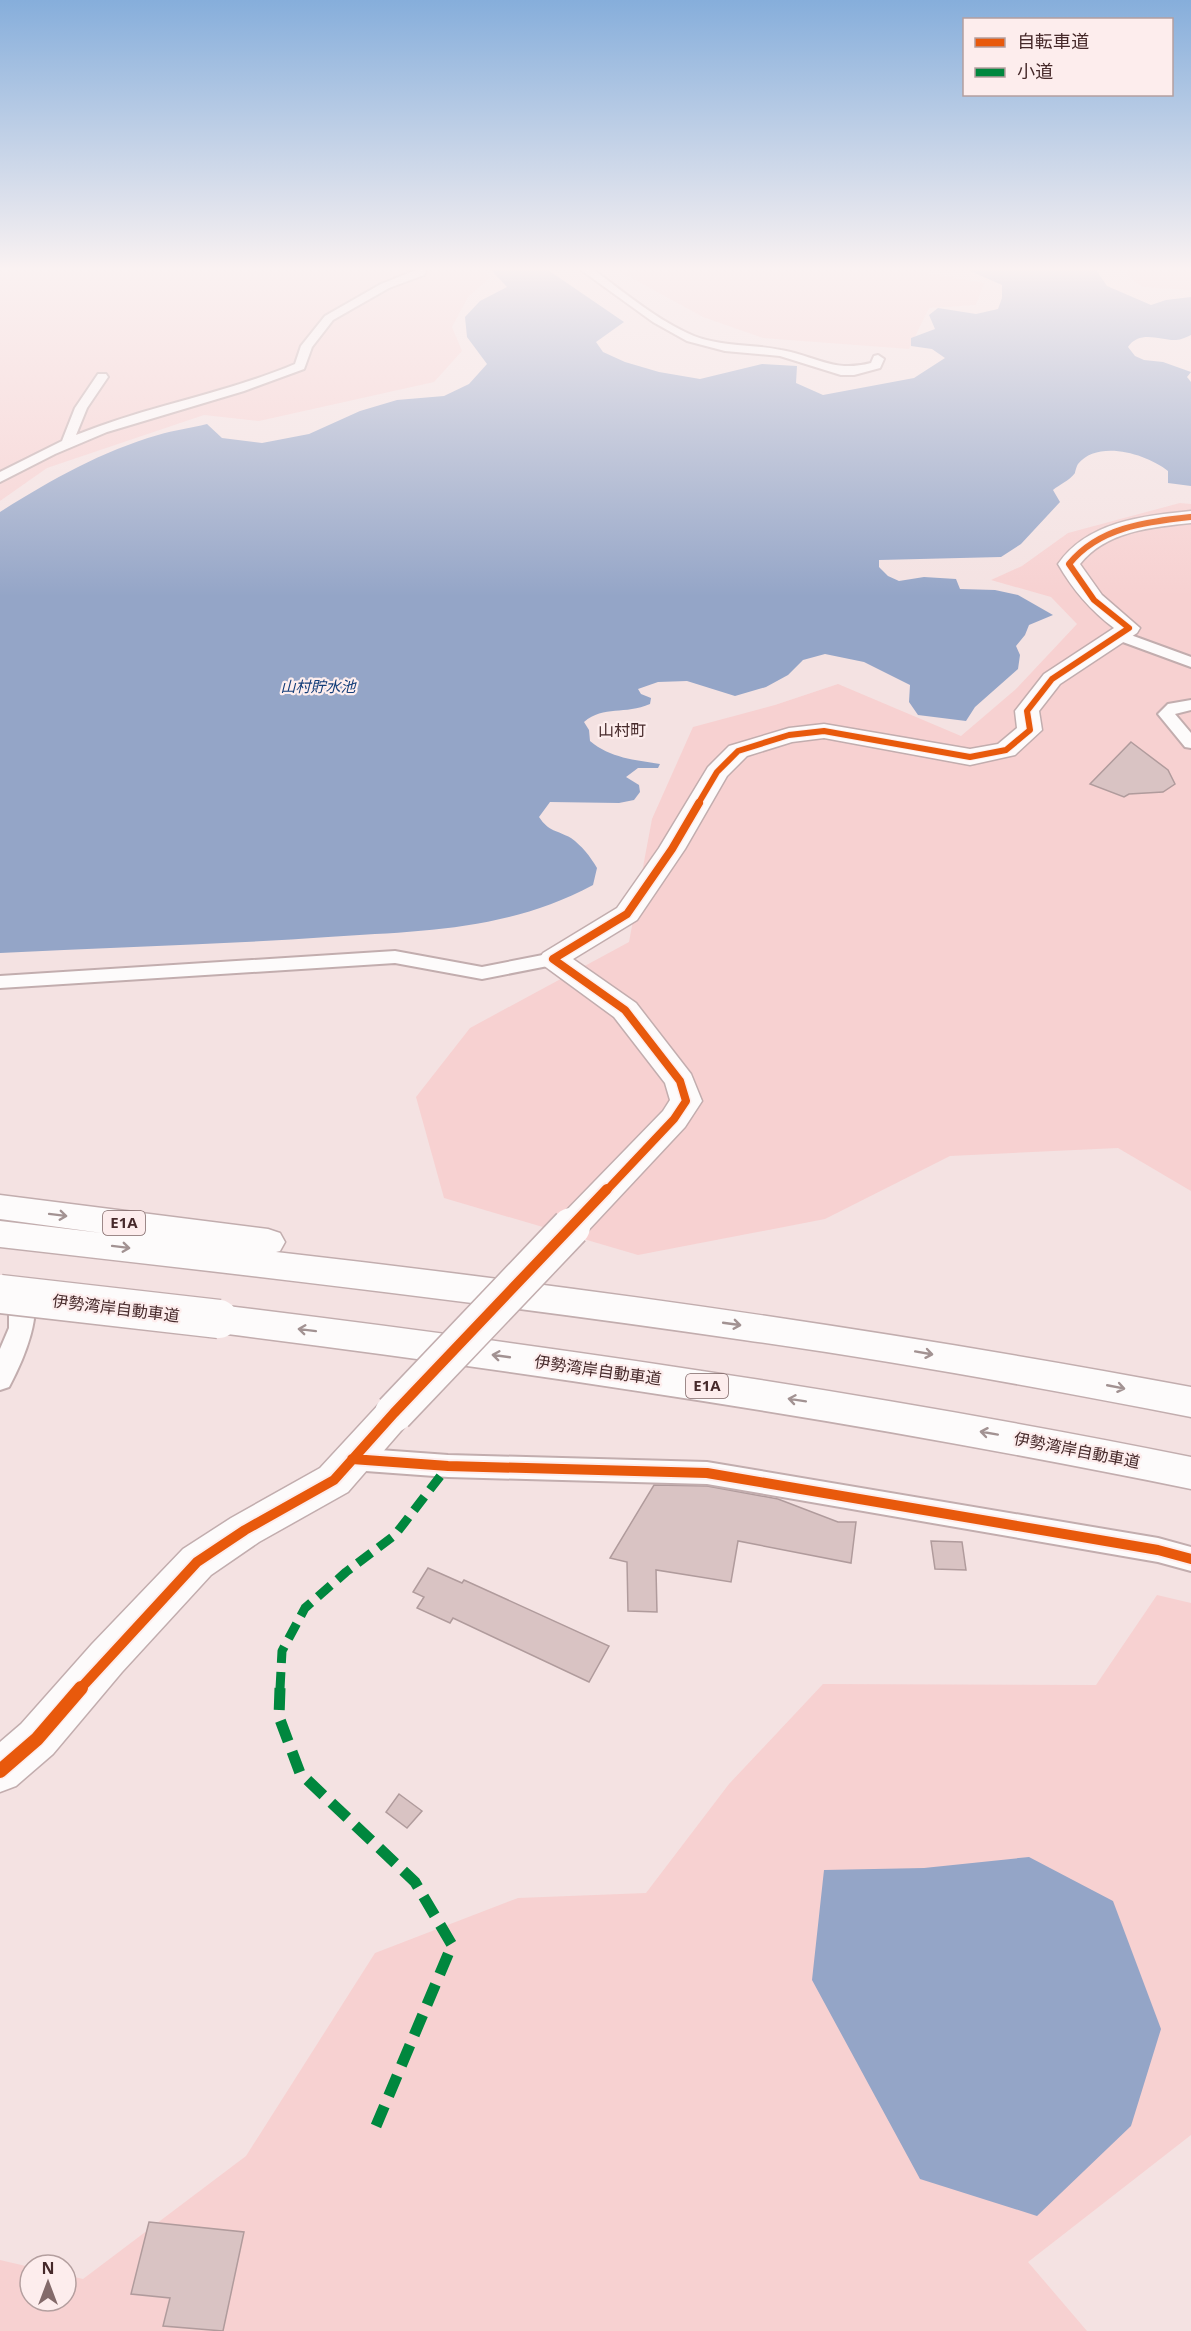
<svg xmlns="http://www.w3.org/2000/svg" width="1191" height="2331" viewBox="0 0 1191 2331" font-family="'Open Sans','Noto Sans JP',sans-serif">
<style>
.green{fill:#f7d1d1}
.water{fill:#94a5c7}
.building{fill:#d9c3c3;stroke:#b09b9c;stroke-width:1.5}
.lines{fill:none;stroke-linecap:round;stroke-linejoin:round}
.street-casing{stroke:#c2adae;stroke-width:4}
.secondary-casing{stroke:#c2adae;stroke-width:3}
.highway-casing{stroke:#c2adae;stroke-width:3}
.street{fill:#fdfbfb;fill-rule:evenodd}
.secondary{fill:#fdfbfb;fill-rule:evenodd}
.highway{fill:#fdfbfb;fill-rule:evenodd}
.secondary-bridge-casing{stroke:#c2adae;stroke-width:41;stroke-linecap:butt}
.highway-bridge-casing{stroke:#c2adae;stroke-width:41;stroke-linecap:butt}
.secondary-bridge{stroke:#fdfbfb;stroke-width:38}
.highway-bridge{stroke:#fdfbfb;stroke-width:38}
.quiet-far1{stroke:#00873e;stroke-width:9;stroke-dasharray:17 9;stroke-linecap:butt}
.quiet{stroke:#00873e;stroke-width:11;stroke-dasharray:22 11;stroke-linecap:butt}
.cycleway-far3-casing{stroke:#fdeded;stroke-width:8}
.cycleway-far2-casing{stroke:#fdeded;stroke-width:11}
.cycleway-far1-casing{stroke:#fdeded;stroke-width:14}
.cycleway-casing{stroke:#fdeded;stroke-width:17}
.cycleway-far3{stroke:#e8590c;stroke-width:6}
.cycleway-far2{stroke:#e8590c;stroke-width:8}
.cycleway-far1{stroke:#e8590c;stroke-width:10}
.cycleway{stroke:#e8590c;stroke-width:14}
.oneway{stroke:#a29292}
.labels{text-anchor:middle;stroke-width:4.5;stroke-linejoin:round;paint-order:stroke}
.far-water-label{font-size:15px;font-style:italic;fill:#133d79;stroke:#fdeded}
.shield{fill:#fdeded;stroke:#7d6464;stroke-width:1.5}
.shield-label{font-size:15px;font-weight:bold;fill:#46292a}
.far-quarter-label{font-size:16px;fill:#46292a;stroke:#fdeded}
.street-label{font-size:16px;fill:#46292a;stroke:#fdeded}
</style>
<rect width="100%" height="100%" fill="#f4e2e2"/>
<path class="green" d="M 0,270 L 485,270 L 490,278 L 468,297 L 452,327 L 462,351 L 434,382 L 259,421 L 204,415 L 47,468 L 0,501 Z
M 617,270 L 909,270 L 984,283 L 976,305 L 929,308 L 909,349 L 763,338 L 703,317 Z
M 1121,270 L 1191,270 L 1191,290 L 1142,287 Z
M 1180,503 L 1191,504 L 1191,1191 L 1118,1148 L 950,1156 L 825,1219 L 638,1255 L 444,1198 L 416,1097 L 470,1028 L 629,942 L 652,819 L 693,727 L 775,705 L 838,684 L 961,736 L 1016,689 L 1077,624 L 1051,597 L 991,580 L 1022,566 L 1068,533 Z
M 1157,1595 L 1191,1603 L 1191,2135 L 1028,2262 L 1087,2331 L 0,2331 L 0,2260 L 30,2267 L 30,2301 L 66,2301 L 66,2275 L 83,2279 L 246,2156 L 375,1953 L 518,1898 L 646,1893 L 729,1784 L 823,1684 L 1096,1685 Z"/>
<path class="water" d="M 491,270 L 548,270 L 624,322 L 596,342 L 603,352 L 625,362 L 659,372 L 700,379 L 762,364 L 797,366 L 796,383 L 823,395 L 914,378 L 945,358 L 932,349 L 911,346 L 911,338 L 935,329 L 929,315 L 938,308 L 976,314 L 998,309 L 1002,298 L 1002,285 L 968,270 L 1096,270 L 1107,286 L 1151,305 L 1166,300 L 1191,297 L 1191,335 C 1186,337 1181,340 1176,340 C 1162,341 1140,329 1128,347 L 1135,356 L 1144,360 L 1163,362 L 1191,372 L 1187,377 L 1191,382 L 1191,486 L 1168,483 L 1168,471 C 1147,454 1098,439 1078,464 C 1077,465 1075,472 1075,473 C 1070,480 1059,485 1053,490 L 1060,502 L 1021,544 L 1001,557 L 879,560 L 879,567 L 888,576 L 899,581 L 924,577 L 956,579 L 960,589 L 995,590 L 1018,595 L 1053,615 L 1029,625 L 1025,635 L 1016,646 L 1020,655 L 1018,669 L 975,707 L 966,721 L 918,715 L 909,702 L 910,685 L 864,662 L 825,654 L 803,660 L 788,675 L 766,687 L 735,696 L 687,681 L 658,682 L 638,689 L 641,694 L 651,698 L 650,704 C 625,715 604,705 584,722 L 589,730 L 590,741 C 610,758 635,760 660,764 L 658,768 L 638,768 L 626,777 L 639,785 L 640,792 L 634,800 L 619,803 L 550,802 L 539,817 C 549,832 557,830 571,838 C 582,846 590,856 597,868 L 593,885 C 507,931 422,931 328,937 C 218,945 109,947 0,953 L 0,512 C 49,481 102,451 158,435 C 174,430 191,428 207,424 L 222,438 L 262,443 L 309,434 L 360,411 L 397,400 L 444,396 L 469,384 L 487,364 L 467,337 L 465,317 L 480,301 L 507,287 Z
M 1029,1857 L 1113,1901 L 1161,2029 L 1131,2126 L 1037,2216 L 920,2179 L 812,1980 L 824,1870 L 924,1868 Z"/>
<path class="building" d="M 1131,742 L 1168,770 L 1175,784 L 1163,792 L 1129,794 L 1124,797 L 1090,784 Z
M 654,1485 L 707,1486 L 778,1499 L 838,1522 L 856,1522 L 851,1563 L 738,1541 L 731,1582 L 656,1570 L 657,1612 L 628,1611 L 627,1562 L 610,1558 Z
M 931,1541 L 962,1542 L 966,1570 L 935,1569 Z
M 428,1568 L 462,1583 L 464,1580 L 609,1646 L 589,1682 L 453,1618 L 450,1623 L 417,1608 L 424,1597 L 413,1592 Z
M 399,1794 L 422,1811 L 407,1828 L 386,1812 Z
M 149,2222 L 244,2232 L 223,2331 L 163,2326 L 170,2298 L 131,2294 Z"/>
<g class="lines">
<defs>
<path id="street" d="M 416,270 L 426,270 L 424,275 L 389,288 L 333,320 L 312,347 L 304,369 L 244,391 L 107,432 L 55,454 L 0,482 L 0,472 L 62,441 L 75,408 L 98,374 L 106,374 L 108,377 L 87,408 L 76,435 C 147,406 224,394 295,364 L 301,346 L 325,316 L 381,284 Z
M 581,270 L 594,270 C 625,293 658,321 694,336 C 722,347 753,344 781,350 C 816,356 833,373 871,363 L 874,356 L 878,355 L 884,359 L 880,368 L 854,375 L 841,375 L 780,356 L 725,351 L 687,341 L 653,322 Z
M 1117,630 L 1191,657 L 1191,667 L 1112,638 L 1109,635 L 1112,632 Z
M 1191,700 L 1191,710 L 1175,714 L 1191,733 L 1191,748 L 1185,747 L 1158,714 L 1168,704 Z
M 395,951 L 482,967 L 553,953 L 560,955 L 563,959 L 560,963 L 553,965 L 482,979 L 395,963 L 0,988 L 0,976 Z
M 18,1279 L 30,1283 C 45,1311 23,1361 9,1387 L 0,1390 L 0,1349 L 9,1328 L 9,1293 L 6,1288 L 9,1282 Z
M 352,1448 L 448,1455 L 707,1462 L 1158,1538 L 1191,1547 L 1191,1571 L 1158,1562 L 707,1484 L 448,1477 L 352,1470 L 343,1467 L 339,1459 L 343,1451 Z"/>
<path id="secondary" d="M 1191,511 L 1191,523 C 1152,527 1106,531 1080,564 L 1102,595 L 1140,628 L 1137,633 L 1060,684 L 1039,711 L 1042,730 L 1015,755 L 970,765 L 824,738 L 792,742 L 747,756 L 727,776 L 685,849 L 637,920 L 573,959 L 636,1003 L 691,1074 L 702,1101 L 685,1127 L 583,1236 L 571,1240 L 559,1236 L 554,1227 L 559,1218 L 663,1111 L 670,1100 L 665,1083 L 614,1017 L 543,965 L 539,959 L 543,953 L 617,908 L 659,848 L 708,767 L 729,746 L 789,728 L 824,724 L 970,749 L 998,744 L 1017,728 L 1015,711 L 1044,674 L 1114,628 C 1090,610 1073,590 1058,564 C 1088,521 1143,516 1191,511 Z
M 394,1398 L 407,1402 L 413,1413 L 407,1424 L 348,1492 L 259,1542 L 211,1575 L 122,1672 L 53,1754 L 16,1786 L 0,1792 L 0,1742 L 21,1724 L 92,1644 L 183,1549 L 231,1518 L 320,1468 L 381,1402 Z"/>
<path id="highway" d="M 0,1195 L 268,1229 L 280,1233 L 285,1242 L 280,1251 L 276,1252 C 582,1287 888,1330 1191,1387 L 1191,1417 C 1043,1388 894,1361 744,1340 C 497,1304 248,1275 0,1247 L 0,1221 L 102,1233 L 0,1219 Z
M 219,1305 C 545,1345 869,1392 1191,1457 L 1191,1489 C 869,1423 545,1374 219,1333 L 206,1329 L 201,1319 L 206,1309 Z"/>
</defs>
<use href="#street" class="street-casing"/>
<use href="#secondary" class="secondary-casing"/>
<use href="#highway" class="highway-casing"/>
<use href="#street" class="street"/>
<use href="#secondary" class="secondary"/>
<use href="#highway" class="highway"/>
<defs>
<path id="secondary-bridge" d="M 394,1413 L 571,1227"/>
<path id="highway-bridge" d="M 0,1294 L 219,1319"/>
</defs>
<use href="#secondary-bridge" class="secondary-bridge-casing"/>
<use href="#highway-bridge" class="highway-bridge-casing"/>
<use href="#secondary-bridge" class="secondary-bridge"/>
<use href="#highway-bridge" class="highway-bridge"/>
<path class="quiet-far1" d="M 280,1689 L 282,1651 L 305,1608 L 346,1572 L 395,1535 L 448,1466"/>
<path class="quiet" d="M 280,1688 L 279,1717 L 300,1773 L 415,1882 L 452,1945 L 376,2126"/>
<defs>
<path id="cycleway-far3" d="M 698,804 L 717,772 L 738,751 L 789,735 L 824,731 L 970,757 L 1006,750 L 1030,730 L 1027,711 L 1052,679 L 1129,628 L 1094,600 L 1069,564 C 1099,527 1146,522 1191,517"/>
<path id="cycleway-far2" d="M 606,1191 L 674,1119 L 686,1101 L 680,1081 L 625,1010 L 553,959 L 627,914 L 672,849 L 699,803"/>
<path id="cycleway-far1" d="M 352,1459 L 448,1466 L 707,1473 L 1158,1550 L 1191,1559
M 80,1689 L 197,1562 L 245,1530 L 334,1480 L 394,1413 L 607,1189"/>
<path id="cycleway" d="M 0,1771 L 37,1739 L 81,1688"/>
</defs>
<use href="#cycleway-far3" class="cycleway-far3-casing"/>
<use href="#cycleway-far2" class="cycleway-far2-casing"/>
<use href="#cycleway-far1" class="cycleway-far1-casing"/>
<use href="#cycleway" class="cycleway-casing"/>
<use href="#cycleway-far3" class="cycleway-far3"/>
<use href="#cycleway-far2" class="cycleway-far2"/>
<use href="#cycleway-far1" class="cycleway-far1"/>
<use href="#cycleway" class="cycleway"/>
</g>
<defs><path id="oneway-shaft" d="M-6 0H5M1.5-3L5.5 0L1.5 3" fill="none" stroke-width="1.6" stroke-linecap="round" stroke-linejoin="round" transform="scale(1.5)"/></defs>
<g class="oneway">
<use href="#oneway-shaft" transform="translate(58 1215) rotate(7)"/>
<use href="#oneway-shaft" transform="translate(121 1247) rotate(7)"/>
<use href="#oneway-shaft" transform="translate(732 1324) rotate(8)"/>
<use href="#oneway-shaft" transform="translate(307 1330) rotate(-173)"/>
<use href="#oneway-shaft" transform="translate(924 1353) rotate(10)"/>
<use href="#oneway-shaft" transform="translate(501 1356) rotate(-172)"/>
<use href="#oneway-shaft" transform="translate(1116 1387) rotate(11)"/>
<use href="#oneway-shaft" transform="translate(797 1400) rotate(-171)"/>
<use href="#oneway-shaft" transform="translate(989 1433) rotate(-170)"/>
</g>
<linearGradient id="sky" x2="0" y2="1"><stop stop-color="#86aedb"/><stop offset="0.45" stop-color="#faf2f2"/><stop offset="1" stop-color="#faf2f2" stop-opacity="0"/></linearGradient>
<rect width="1191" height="597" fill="url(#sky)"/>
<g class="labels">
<g class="far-water-label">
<text x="318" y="692">山村貯水池</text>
</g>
<g class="shield">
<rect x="103" y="1211" width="42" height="24" rx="4.5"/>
<rect x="686" y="1374" width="42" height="24" rx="4.5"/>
</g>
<g class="shield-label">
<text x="124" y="1228">E1A</text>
<text x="707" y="1391">E1A</text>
</g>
<g class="far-quarter-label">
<text x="622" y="736">山村町</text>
</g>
<g class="street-label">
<text transform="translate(116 1308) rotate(7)" y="6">伊勢湾岸自動車道</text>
<text transform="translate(598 1370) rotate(8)" y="6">伊勢湾岸自動車道</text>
<text transform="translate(1077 1450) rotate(11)" y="6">伊勢湾岸自動車道</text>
</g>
</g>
<rect x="963" y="18" width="210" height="78" fill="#fdeded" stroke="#b49f9f" stroke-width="1.5"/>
<rect x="975" y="38" width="30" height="9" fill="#e8590c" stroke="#b49f9f" stroke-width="1.5"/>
<text x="1017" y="48" font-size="18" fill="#46292a">自転車道</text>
<rect x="975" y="68" width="30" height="9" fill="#00873e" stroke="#b49f9f" stroke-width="1.5"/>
<text x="1017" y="78" font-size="18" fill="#46292a">小道</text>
<g transform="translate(48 2283)"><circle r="28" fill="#fdeded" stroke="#b49f9f" stroke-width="1.5"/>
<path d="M0-4.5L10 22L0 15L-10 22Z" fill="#836a6a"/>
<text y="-9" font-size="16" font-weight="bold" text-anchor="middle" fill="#46292a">N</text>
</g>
</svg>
